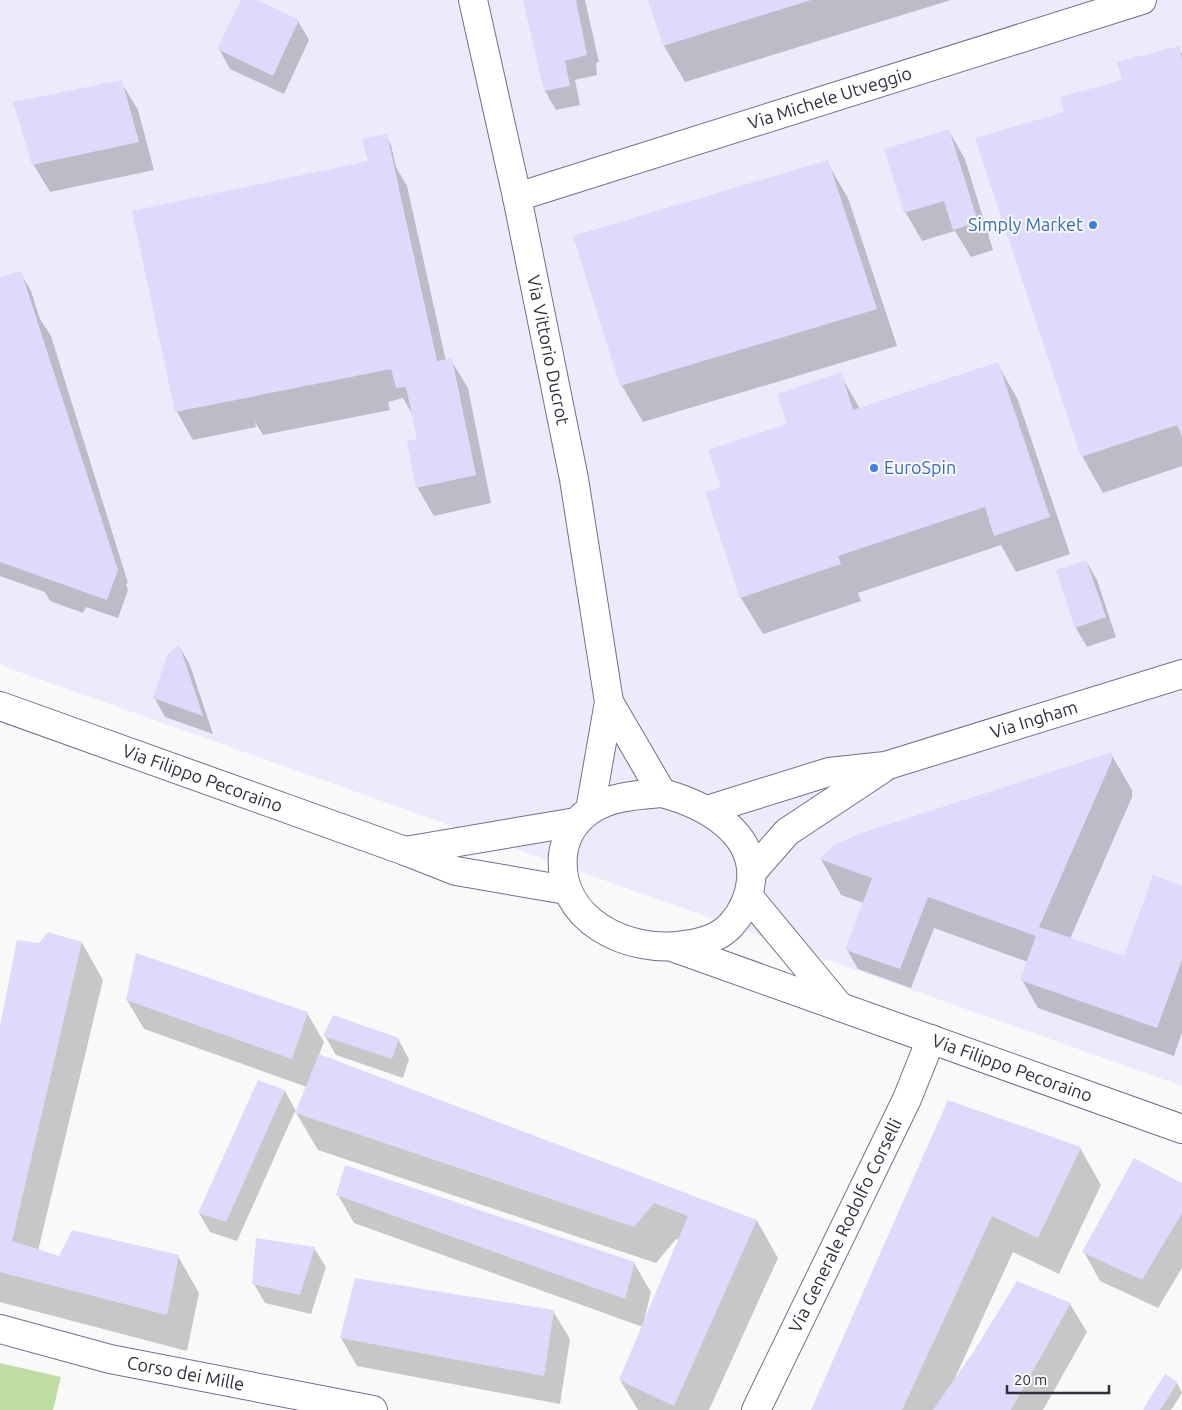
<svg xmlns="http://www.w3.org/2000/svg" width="1182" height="1410" viewBox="0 0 1182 1410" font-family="Ubuntu,sans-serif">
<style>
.built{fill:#ecebfb}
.green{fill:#bfdda4}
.shadow{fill:#0003}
.building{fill:#dfdafb}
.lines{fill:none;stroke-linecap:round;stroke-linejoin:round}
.street-casing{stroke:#726f8c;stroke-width:30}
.secondary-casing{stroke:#726f8c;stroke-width:30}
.street{stroke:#fff;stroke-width:28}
.secondary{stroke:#fff;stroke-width:28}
.shop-dot{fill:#3f7fe0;stroke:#f9f9f9;stroke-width:2}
.labels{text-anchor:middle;stroke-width:4;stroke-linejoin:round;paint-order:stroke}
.street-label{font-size:18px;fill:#312f3c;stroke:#f9f9f9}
.shop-label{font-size:18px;fill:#366cbe;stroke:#f9f9f9;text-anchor:end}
</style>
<rect width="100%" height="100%" fill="#f9f9f9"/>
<path class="built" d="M 0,0 L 1182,0 L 1182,1086 L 0,665 Z"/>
<path class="green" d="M 0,1363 L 61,1377 L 53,1410 L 0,1410 Z"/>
<path class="shadow" d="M 243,0 L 253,0 L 298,21 L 309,40 L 284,94 L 230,69 L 219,49 Z
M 524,0 L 585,0 L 599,62 L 596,63 L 597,75 L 575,80 L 580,105 L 556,110 L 545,91 Z
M 650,0 L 951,0 L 685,82 L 664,46 Z
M 1178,47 L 1182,54 L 1182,466 L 1103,493 L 1082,456 L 1066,114 Z
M 121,82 L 138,110 L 154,170 L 50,192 L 33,164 Z
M 949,131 L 965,159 L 993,250 L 971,257 L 955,231 L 922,241 L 906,213 L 886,150 Z
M 386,135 L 391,145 L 396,167 L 407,186 L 446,361 L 451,360 L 468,388 L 491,503 L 434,516 L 417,487 L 419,439 L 414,417 L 403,398 L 388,402 L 390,410 L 263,435 L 255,422 L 256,427 L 193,440 L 177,412 L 133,212 L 369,162 Z
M 827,162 L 848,198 L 897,346 L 643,422 L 622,386 L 574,237 Z
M 20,272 L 31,291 L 40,319 L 51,336 L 128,583 L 126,584 L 128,590 L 118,618 L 86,607 L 83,613 L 50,601 L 45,592 L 0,576 L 0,279 Z
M 997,363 L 1018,400 L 1070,554 L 1016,572 L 1001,545 L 858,593 L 861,601 L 763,634 L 741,598 L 706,493 L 723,488 L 840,374 L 860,409 Z
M 1086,561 L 1097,580 L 1116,637 L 1087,647 L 1076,628 L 1057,571 Z
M 179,646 L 190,665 L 213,734 L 165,717 L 154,697 Z
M 1111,754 L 1132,790 L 1132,797 L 1070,939 L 1127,959 L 1182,887 L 1182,1032 L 1174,1056 L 1038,1008 L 1022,980 L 1028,962 L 934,928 L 911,988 L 858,969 L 847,950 L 864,903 L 841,895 L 821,859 Z
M 82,943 L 103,980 L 38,1251 L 59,1257 L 178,1256 L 199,1293 L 187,1351 L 0,1302 L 0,1032 Z
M 127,1000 L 307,1013 L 324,1042 L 319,1055 L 757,1221 L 778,1258 L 709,1410 L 638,1410 L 620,1380 L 643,1327 L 354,1223 L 338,1195 L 634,1263 L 651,1292 L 643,1325 L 679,1240 L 676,1239 L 656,1263 L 318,1150 L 295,1111 L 237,1241 L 210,1232 L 199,1213 L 259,1082 L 285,1091 L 297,1113 L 307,1087 L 144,1029 Z
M 325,1036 L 398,1039 L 409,1059 L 403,1078 L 336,1055 Z
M 948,1101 L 1080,1148 L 1101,1185 L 1059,1274 L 1013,1252 L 955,1378 L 1070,1304 L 1087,1332 L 1043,1410 L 812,1410 Z
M 1182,1184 L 1182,1268 L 1158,1308 L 1100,1281 L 1084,1252 Z
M 314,1248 L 326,1267 L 311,1314 L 265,1303 L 254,1284 Z
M 553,1311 L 570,1339 L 560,1404 L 357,1366 L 341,1338 Z
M 1177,1383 L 1182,1393 L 1171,1410 L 1145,1410 Z"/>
<path class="building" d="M 241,0 L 257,0 L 299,20 L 273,76 L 217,49 Z
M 523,0 L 576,0 L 587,55 L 565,61 L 570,86 L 544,91 Z
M 648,0 L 811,0 L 663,46 Z
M 1179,46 L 1182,58 L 1182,437 L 1177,425 L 1081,457 L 975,138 L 1064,112 L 1060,97 L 1122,80 L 1117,62 Z
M 122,80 L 139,142 L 32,165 L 13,102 Z
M 949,129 L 978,222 L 953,230 L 944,201 L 904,213 L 884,149 Z
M 387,134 L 437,361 L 452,358 L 476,475 L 416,488 L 407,441 L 417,439 L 406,387 L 396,388 L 391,369 L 175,412 L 132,211 L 368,161 L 362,139 Z
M 828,160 L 877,309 L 620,386 L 573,236 Z
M 21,271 L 118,570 L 107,600 L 0,562 L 0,277 Z
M 998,362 L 1050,517 L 994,536 L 985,507 L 838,556 L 841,564 L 740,598 L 705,492 L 721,487 L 708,450 L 787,424 L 777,394 L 841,372 L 853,410 Z
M 1086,560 L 1106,617 L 1075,628 L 1056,570 Z
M 179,644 L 203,716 L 153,698 L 167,655 Z
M 1112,752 L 1112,760 L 1039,927 L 1124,956 L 1153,875 L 1182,886 L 1182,960 L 1157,1028 L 1020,980 L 1036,936 L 928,897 L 900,969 L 845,950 L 872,878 L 819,859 L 834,845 L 862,833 Z
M 48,932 L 82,942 L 12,1241 L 59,1256 L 72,1230 L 179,1255 L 167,1315 L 0,1272 L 0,1026 L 17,940 L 39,943 Z
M 136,953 L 308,1012 L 292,1059 L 126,1000 Z
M 333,1015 L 399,1038 L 392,1059 L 323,1036 Z
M 319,1054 L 757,1220 L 674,1406 L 619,1380 L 688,1216 L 654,1203 L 634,1227 L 295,1113 Z
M 258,1080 L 285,1090 L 226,1222 L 198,1213 Z
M 948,1100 L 1081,1147 L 1038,1238 L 992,1216 L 902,1410 L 811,1410 Z
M 1134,1158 L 1182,1183 L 1182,1213 L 1142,1280 L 1082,1252 Z
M 345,1165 L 635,1262 L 625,1299 L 336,1195 Z
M 256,1238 L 315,1247 L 300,1295 L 252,1284 Z
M 355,1278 L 554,1310 L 544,1376 L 340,1338 Z
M 1017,1281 L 1071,1303 L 1011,1410 L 933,1410 L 974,1351 Z
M 1165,1374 L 1178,1382 L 1160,1410 L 1144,1410 L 1143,1409 Z"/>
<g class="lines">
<defs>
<g id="street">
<path id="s1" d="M 473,0 L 517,197 L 574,479 L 609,702 L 590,810"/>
<path id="s2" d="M 517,197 L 1142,0"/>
<path d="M 609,702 L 662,793"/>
<path id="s3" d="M 707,810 L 829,772 L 885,766 L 1182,674"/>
<path d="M 752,872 L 787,832 L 882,769"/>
<path id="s4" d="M 756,1410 L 907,1099 L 931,1039"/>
</g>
<g id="secondary">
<path id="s5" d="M 0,706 L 405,851 L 456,871 L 566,890"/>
<path d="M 662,793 C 703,804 756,831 751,881 C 749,899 743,912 731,925 C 719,938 702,943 684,945 C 628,954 557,920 563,855 C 565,837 575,821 589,811 C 610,796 638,795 662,793 Z"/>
<path d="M 405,851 L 576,822"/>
<path d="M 749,897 L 840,1007"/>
<path id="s6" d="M 675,948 L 1182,1129"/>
<path id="s7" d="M 0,1329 L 110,1359 L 373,1410"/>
</g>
</defs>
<use href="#street" class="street-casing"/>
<use href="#secondary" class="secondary-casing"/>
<use href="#street" class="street"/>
<use href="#secondary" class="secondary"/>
</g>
<g class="shop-dot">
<circle cx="1093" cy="225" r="5"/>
<circle cx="874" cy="468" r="5"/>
</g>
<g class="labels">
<g class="street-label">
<text dy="6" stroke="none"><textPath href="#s2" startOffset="328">Via Michele Utveggio</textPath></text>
<text dy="6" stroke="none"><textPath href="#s1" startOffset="358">Via Vittorio Ducrot</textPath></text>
<text dy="6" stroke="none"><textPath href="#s3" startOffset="340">Via Ingham</textPath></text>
<text dy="6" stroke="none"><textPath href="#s5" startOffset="215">Via Filippo Pecoraino</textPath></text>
<text dy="6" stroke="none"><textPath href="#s6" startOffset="358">Via Filippo Pecoraino</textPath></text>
<text dy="6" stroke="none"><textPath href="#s4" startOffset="205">Via Generale Rodolfo Corselli</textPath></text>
<text dy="6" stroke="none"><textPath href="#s7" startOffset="191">Corso dei Mille</textPath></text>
</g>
<g class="shop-label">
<text x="1083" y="231">Simply Market</text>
<text x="884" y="474" text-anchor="start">EuroSpin</text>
</g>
</g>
<path d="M1007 1385v8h102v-8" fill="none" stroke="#312f3c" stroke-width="2.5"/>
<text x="1014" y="1385" font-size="15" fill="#312f3c" stroke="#f9f9f9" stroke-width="4" paint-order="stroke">20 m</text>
</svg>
